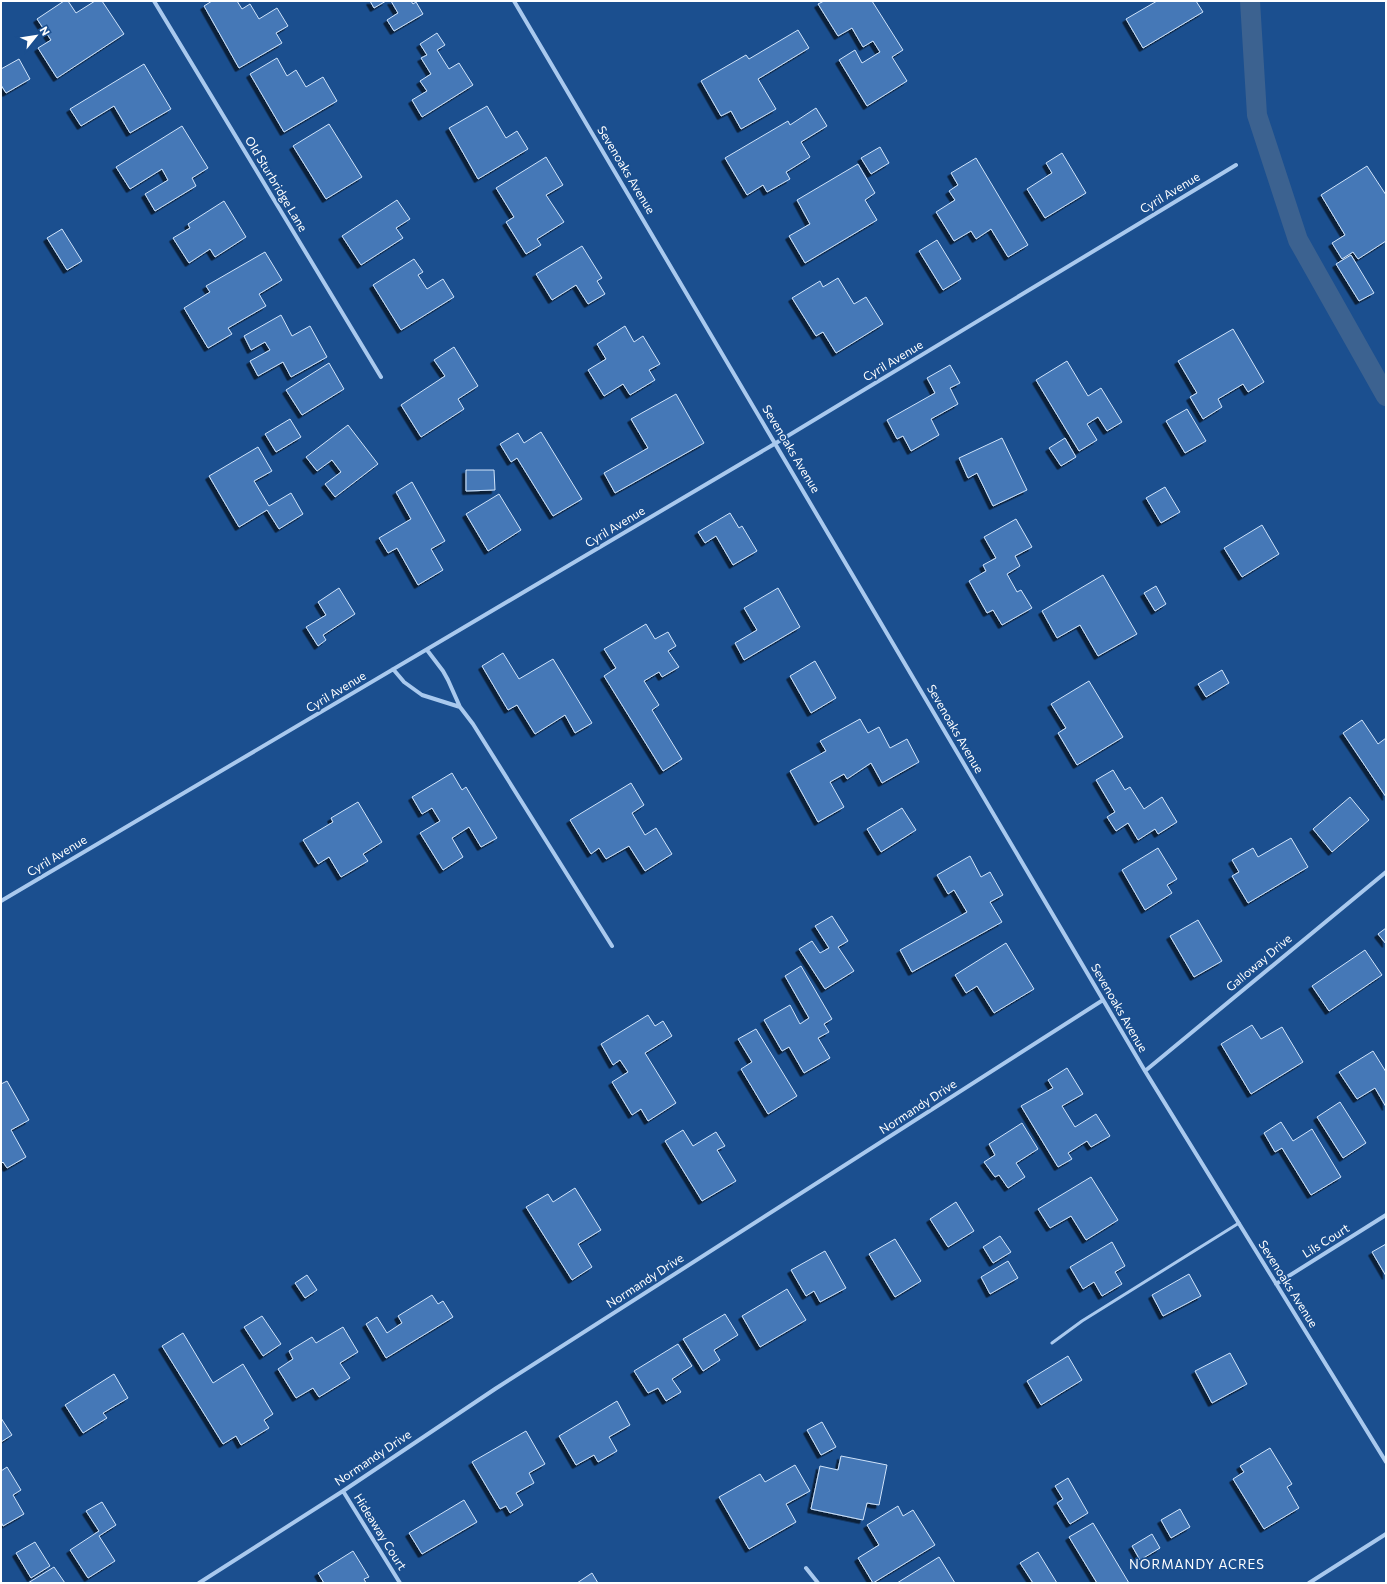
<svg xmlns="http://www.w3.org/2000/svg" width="1387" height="1584" viewBox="0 0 1387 1584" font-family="Commissioner,sans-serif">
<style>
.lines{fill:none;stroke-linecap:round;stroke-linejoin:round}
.canal{stroke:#3c6290;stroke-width:20}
.building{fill:#4478b7;stroke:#cfe3fa;filter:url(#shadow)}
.lane{stroke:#a9c9ee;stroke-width:3}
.street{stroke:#a9c9ee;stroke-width:4}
.labels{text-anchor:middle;stroke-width:3.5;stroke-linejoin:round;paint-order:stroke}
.street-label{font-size:12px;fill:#fff;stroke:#1b4f8f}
.neighbourhood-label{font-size:13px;letter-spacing:1px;fill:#fff;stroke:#1b4f8f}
</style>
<defs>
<filter id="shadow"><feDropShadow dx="-3.5" dy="3.5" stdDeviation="0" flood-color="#0009"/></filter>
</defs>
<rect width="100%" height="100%" fill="#1b4f8f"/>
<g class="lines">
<path class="canal" d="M 1250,1 L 1257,115 L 1298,240 L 1386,396"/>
</g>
<path class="building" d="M 64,1 L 68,1 L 76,13 L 95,1 L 102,1 L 124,34 L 57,78 L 38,48 L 51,40 L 37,19 Z
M 212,1 L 237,1 L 242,9 L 250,4 L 259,19 L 277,8 L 288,26 L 276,33 L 282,43 L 239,68 L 204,6 Z
M 370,1 L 386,1 L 374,8 Z
M 391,1 L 411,1 L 413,4 L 416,2 L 423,14 L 394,31 L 387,20 L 398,13 Z
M 824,1 L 872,1 L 903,50 L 892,57 L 907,81 L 867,106 L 839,60 L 855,50 L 862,63 L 880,52 L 873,41 L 863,47 L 852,28 L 838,36 L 818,4 Z
M 1157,1 L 1196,1 L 1203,12 L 1143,48 L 1126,19 Z
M 798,30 L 809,48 L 758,79 L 776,109 L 741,129 L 731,111 L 721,116 L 701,81 L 746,55 L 749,59 Z
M 437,33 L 445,45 L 437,50 L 449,69 L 459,63 L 473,85 L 422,117 L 412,100 L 427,91 L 420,81 L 431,74 L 421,58 L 427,55 L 420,44 Z
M 277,58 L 287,76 L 296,70 L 306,87 L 323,77 L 337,101 L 284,132 L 250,74 Z
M 19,59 L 30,79 L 6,93 L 1,85 L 1,69 Z
M 144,64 L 171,109 L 130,133 L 114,106 L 81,126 L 70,109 Z
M 487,106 L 506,138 L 517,131 L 528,149 L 478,179 L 449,128 Z
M 816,108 L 827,126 L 801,142 L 810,157 L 786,172 L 790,179 L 767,192 L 763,185 L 747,195 L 725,158 L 788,121 L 790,125 Z
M 329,124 L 362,177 L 326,199 L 293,146 Z
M 182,126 L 208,168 L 192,178 L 196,186 L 155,211 L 145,194 L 168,180 L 162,169 L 130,189 L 116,167 Z
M 880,147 L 889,163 L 871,174 L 861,158 Z
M 1062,153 L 1086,193 L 1045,218 L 1027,189 L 1052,173 L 1046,163 Z
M 546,157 L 563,185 L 546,195 L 564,222 L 537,239 L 541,245 L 526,254 L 506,222 L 514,217 L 496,188 Z
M 976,158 L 1028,245 L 1008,257 L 991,229 L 976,239 L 971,231 L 954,241 L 936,212 L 955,200 L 949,191 L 958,185 L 951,173 Z
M 858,164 L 875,193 L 865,200 L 877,220 L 805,263 L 789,236 L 810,224 L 797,200 Z
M 1367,166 L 1386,195 L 1386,241 L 1358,259 L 1353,252 L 1342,259 L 1332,243 L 1345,235 L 1321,195 Z
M 397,200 L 410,219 L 396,228 L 403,238 L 361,265 L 342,236 Z
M 224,201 L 246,237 L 215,257 L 210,249 L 189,263 L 173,238 L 190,228 L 188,224 Z
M 62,229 L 82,261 L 67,270 L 47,238 Z
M 937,240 L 961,279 L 943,290 L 919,251 Z
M 582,246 L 602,278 L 597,281 L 605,294 L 588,304 L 576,285 L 552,300 L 536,274 Z
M 265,252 L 282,280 L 259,294 L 266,306 L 228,328 L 232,334 L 208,348 L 184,308 L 210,292 L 206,286 Z
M 1351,255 L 1374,293 L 1359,301 L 1336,264 Z
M 414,259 L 423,272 L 418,275 L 427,289 L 443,279 L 454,297 L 401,330 L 373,285 Z
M 838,278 L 854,304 L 866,297 L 883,324 L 836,353 L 823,332 L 816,336 L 792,298 L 820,281 L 823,287 Z
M 281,315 L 292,336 L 310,326 L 327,357 L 291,377 L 283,362 L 258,376 L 250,361 L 270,350 L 265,342 L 251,350 L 244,336 Z
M 625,326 L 634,342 L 643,336 L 660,364 L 649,370 L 655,380 L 630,395 L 623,384 L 604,396 L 588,370 L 606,359 L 597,344 Z
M 1233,329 L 1264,382 L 1248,392 L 1243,384 L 1218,399 L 1222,407 L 1203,419 L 1190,397 L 1197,393 L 1178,361 Z
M 454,347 L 478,386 L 458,399 L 464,409 L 421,437 L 401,405 L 445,376 L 434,360 Z
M 1067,361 L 1088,396 L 1101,388 L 1122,422 L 1107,431 L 1098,417 L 1087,424 L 1097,440 L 1079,451 L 1036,380 Z
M 329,363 L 344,389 L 302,415 L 286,390 Z
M 950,365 L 960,383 L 950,388 L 958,404 L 931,419 L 939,435 L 911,451 L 903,436 L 897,439 L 887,420 L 935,393 L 927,378 Z
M 676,394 L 704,443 L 615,493 L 604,473 L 648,448 L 631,419 Z
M 1187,409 L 1206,441 L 1185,453 L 1166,421 Z
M 290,419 L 301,437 L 276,452 L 265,434 Z
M 348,425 L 378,464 L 335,497 L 325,484 L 341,472 L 332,460 L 317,471 L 306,457 Z
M 541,432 L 582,499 L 553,516 L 517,458 L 511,462 L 500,444 L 518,433 L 524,443 Z
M 1002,438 L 1027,490 L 993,506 L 977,473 L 968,478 L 959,458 Z
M 1065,438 L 1076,457 L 1061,466 L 1049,448 Z
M 258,447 L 272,471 L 254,481 L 269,506 L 291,493 L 303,514 L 279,529 L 267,510 L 239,527 L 209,476 Z
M 466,470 L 494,470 L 495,490 L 466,491 Z
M 412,482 L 445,541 L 431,549 L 443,570 L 418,585 L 397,548 L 388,553 L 379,538 L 411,519 L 396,492 Z
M 1165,487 L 1180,512 L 1161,523 L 1146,498 Z
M 499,494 L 521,530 L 488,551 L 466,514 Z
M 730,513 L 739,528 L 742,526 L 757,551 L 733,565 L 716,536 L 705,543 L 698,532 Z
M 1016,519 L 1032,547 L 1015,556 L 1020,566 L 1007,574 L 1017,592 L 1021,590 L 1032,608 L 1002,625 L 993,610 L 987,613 L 969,581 L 986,571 L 983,565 L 996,558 L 984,537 Z
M 1262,525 L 1279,554 L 1242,577 L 1224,548 Z
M 1103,575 L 1137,634 L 1098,656 L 1080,625 L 1057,638 L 1042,611 Z
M 1156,586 L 1166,604 L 1155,611 L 1144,593 Z
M 339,588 L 355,614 L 323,635 L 326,640 L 318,646 L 306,627 L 326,615 L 318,602 Z
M 778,588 L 800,627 L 744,660 L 735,643 L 757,630 L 744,608 Z
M 646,624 L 655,639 L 668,632 L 676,646 L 668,651 L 679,667 L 662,677 L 659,672 L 644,681 L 659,705 L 652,710 L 682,759 L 663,771 L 604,676 L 616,668 L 604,649 Z
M 503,653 L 519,679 L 553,659 L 592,723 L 575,733 L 565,715 L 535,734 L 517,705 L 508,710 L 482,666 Z
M 815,661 L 836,698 L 811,713 L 790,676 Z
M 1222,670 L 1229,683 L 1206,697 L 1198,684 Z
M 1089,681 L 1123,737 L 1077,765 L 1058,733 L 1066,728 L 1051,704 Z
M 860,719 L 868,733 L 879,727 L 890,748 L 907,739 L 919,762 L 882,783 L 871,763 L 847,779 L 844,774 L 830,782 L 844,807 L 818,822 L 790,771 L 826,751 L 820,741 Z
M 1362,720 L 1378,744 L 1386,738 L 1386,797 L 1343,733 Z
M 1113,770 L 1125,790 L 1130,787 L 1144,809 L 1162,797 L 1177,822 L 1158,834 L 1155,829 L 1138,840 L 1128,823 L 1116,831 L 1107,817 L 1115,812 L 1096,780 Z
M 452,773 L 462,790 L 466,787 L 497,838 L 481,847 L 469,827 L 452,838 L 463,857 L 443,870 L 420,833 L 440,821 L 432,808 L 422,814 L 412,797 Z
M 631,783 L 644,805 L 632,813 L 645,835 L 656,828 L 672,854 L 645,871 L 629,846 L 606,859 L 599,848 L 591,854 L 570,820 Z
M 1350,797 L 1369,820 L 1332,852 L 1313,829 Z
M 358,802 L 382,842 L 363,854 L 368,861 L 341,877 L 329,857 L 318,864 L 303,840 L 333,822 L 331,818 Z
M 902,808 L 916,830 L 881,852 L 867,829 Z
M 1291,838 L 1308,867 L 1248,903 L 1232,876 L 1239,872 L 1232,860 L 1253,848 L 1258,857 Z
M 1158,848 L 1177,879 L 1167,885 L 1172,893 L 1145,910 L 1122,870 Z
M 970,856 L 981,877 L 990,872 L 1003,895 L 990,902 L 1002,922 L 912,972 L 900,950 L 967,912 L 954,890 L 948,894 L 937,875 Z
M 832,916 L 848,941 L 838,947 L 854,971 L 825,989 L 799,949 L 812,941 L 820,953 L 829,948 L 815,926 Z
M 1198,920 L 1222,961 L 1194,977 L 1170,936 Z
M 1386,928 L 1386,944 L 1378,934 Z
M 1006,943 L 1034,989 L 994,1013 L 977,986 L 966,993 L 955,975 Z
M 1365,950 L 1382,975 L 1329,1011 L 1312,986 Z
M 801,966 L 832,1019 L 824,1024 L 829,1032 L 818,1038 L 830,1058 L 804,1073 L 789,1047 L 782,1051 L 764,1020 L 790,1005 L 800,1024 L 809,1018 L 785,976 Z
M 648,1015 L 655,1026 L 663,1021 L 672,1036 L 645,1053 L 676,1103 L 648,1121 L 641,1109 L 632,1115 L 612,1082 L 628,1072 L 620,1060 L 613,1065 L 601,1044 Z
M 1252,1025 L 1261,1039 L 1282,1027 L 1303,1062 L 1251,1094 L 1221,1044 Z
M 756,1029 L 797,1096 L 768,1114 L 741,1069 L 752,1062 L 738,1039 Z
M 1373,1051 L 1386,1072 L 1386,1107 L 1375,1088 L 1357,1099 L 1339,1072 Z
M 1067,1068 L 1083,1094 L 1062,1106 L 1075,1127 L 1096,1114 L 1110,1136 L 1091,1147 L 1087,1141 L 1068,1153 L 1072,1159 L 1058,1167 L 1021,1106 L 1053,1088 L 1048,1080 Z
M 7,1081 L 29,1120 L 11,1130 L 26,1157 L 7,1168 L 3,1162 L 1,1164 L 1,1084 Z
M 1340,1102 L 1366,1143 L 1343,1158 L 1317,1117 Z
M 1281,1122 L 1293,1141 L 1312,1129 L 1341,1177 L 1311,1195 L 1282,1148 L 1275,1152 L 1264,1133 Z
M 1022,1123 L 1038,1149 L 1016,1163 L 1025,1177 L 1008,1188 L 999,1175 L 995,1177 L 984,1162 L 995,1155 L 989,1144 Z
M 683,1130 L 693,1146 L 716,1132 L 725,1146 L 717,1150 L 736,1181 L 702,1201 L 665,1141 Z
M 1091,1177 L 1118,1220 L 1086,1240 L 1071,1216 L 1050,1228 L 1038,1209 Z
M 575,1188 L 601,1230 L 578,1244 L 592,1267 L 572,1280 L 526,1207 L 548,1194 L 553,1202 Z
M 956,1202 L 974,1231 L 948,1247 L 930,1219 Z
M 1000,1236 L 1011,1252 L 993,1263 L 983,1247 Z
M 895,1239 L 921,1281 L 895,1297 L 869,1254 Z
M 1112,1242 L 1125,1266 L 1115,1272 L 1122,1284 L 1102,1296 L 1094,1282 L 1083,1289 L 1070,1267 Z
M 1386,1244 L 1386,1276 L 1372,1252 Z
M 825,1251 L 846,1288 L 820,1302 L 814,1291 L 806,1296 L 791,1270 Z
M 1008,1261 L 1018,1278 L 990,1294 L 981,1277 Z
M 1189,1274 L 1201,1296 L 1163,1316 L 1152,1295 Z
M 307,1275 L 317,1290 L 305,1298 L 295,1283 Z
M 787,1289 L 806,1320 L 760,1347 L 742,1316 Z
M 432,1295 L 438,1304 L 443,1301 L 453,1317 L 386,1358 L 366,1324 L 377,1317 L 387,1333 L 402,1323 L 398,1316 Z
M 725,1314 L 738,1335 L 714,1350 L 720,1360 L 703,1371 L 683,1339 Z
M 262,1316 L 281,1344 L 263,1356 L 244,1327 Z
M 343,1327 L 358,1352 L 340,1363 L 350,1378 L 319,1397 L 313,1388 L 296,1398 L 278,1369 L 293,1359 L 289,1351 L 312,1337 L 316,1343 Z
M 183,1333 L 213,1383 L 243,1364 L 273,1414 L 264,1420 L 269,1428 L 241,1445 L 236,1436 L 223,1444 L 162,1346 Z
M 678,1344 L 692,1366 L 672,1379 L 681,1392 L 666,1401 L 658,1388 L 648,1393 L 634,1371 Z
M 1230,1353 L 1247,1384 L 1212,1403 L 1195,1371 Z
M 1068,1356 L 1082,1380 L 1041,1405 L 1027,1381 Z
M 114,1374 L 128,1398 L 103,1413 L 107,1418 L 83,1433 L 65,1405 Z
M 617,1401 L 630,1425 L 609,1437 L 617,1451 L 598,1462 L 594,1455 L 576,1465 L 559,1436 Z
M 1,1418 L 12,1435 L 1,1442 Z
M 822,1422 L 836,1447 L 821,1455 L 807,1430 Z
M 526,1431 L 545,1464 L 529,1473 L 534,1483 L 516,1493 L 523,1505 L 510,1513 L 506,1506 L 500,1509 L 472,1462 Z
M 1270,1448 L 1292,1484 L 1287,1487 L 1299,1508 L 1264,1529 L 1233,1479 L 1244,1472 L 1240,1466 Z
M 841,1456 L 887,1465 L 879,1505 L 867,1503 L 863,1520 L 811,1509 L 820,1466 L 838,1470 Z
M 795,1465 L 810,1491 L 786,1504 L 796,1522 L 749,1549 L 719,1497 L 760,1474 L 765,1482 Z
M 7,1467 L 21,1490 L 13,1495 L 24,1514 L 3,1526 L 1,1522 L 1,1471 Z
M 1068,1478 L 1088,1513 L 1070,1524 L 1057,1503 L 1063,1499 L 1055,1486 Z
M 464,1500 L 477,1522 L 422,1554 L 409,1533 Z
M 102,1502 L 116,1525 L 99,1536 L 115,1561 L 88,1578 L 70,1550 L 99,1531 L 86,1511 Z
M 898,1506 L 903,1516 L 913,1510 L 935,1545 L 873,1583 L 858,1558 L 879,1545 L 867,1525 Z
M 1180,1509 L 1190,1527 L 1171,1538 L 1161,1520 Z
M 1093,1523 L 1129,1583 L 1097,1583 L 1069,1537 Z
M 1152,1534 L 1160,1548 L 1140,1560 L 1132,1546 Z
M 35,1542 L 50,1566 L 31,1578 L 16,1553 Z
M 353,1551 L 369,1577 L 364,1579 L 366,1583 L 324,1583 L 318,1573 Z
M 1038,1552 L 1057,1583 L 1033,1583 L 1020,1563 Z
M 939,1557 L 955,1583 L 897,1583 Z
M 54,1567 L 65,1583 L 28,1583 Z
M 592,1573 L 598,1583 L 577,1583 Z"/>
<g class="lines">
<path class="lane" d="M 1052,1343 L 1082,1321 L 1239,1223"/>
<path class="street" d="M 154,1 L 381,377
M 514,1 L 1145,1071 L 1386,1462
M 427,650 L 443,671 L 448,680 L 460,707 L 473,724 L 612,946
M 393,669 L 404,682 L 422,695 L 460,707
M 1,901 L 776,443 L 1236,165
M 1145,1071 L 1386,872
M 1276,1284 L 1386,1215
M 343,1491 L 400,1583
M 806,1568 L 818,1583
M 199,1583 L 343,1491 L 495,1389 L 1103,1000
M 1309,1583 L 1386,1534"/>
</g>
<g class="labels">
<g class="street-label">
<text transform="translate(626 170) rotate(59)" y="4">Sevenoaks Avenue</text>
<text transform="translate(276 184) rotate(59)" y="4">Old Sturbridge Lane</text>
<text transform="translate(1170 193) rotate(-31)" y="4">Cyril Avenue</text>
<text transform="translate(893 361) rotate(-31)" y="4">Cyril Avenue</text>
<text transform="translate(791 449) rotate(59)" y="4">Sevenoaks Avenue</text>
<text transform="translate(615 527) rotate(-31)" y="4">Cyril Avenue</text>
<text transform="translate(336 692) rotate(-31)" y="4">Cyril Avenue</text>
<text transform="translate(955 729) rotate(60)" y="4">Sevenoaks Avenue</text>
<text transform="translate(57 856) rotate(-31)" y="4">Cyril Avenue</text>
<text transform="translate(1259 963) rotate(-40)" y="4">Galloway Drive</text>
<text transform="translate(1119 1008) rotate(60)" y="4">Sevenoaks Avenue</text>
<text transform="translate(918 1107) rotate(-33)" y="4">Normandy Drive</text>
<text transform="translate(1326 1241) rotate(-32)" y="4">Lils Court</text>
<text transform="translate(645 1281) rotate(-33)" y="4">Normandy Drive</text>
<text transform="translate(1288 1284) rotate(58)" y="4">Sevenoaks Avenue</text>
<text transform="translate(373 1458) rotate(-34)" y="4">Normandy Drive</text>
<text transform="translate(380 1532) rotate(58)" y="4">Hideaway Court</text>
</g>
<g class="neighbourhood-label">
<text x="1197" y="1569">NORMANDY ACRES</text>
</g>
</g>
<rect width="1387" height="1584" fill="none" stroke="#ffffff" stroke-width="4"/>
<g transform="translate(36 36) rotate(60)" stroke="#1b4f8f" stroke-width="3" paint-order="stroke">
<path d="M0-3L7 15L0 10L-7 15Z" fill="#ffffff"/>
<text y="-6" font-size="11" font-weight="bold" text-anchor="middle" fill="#ffffff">N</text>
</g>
</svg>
